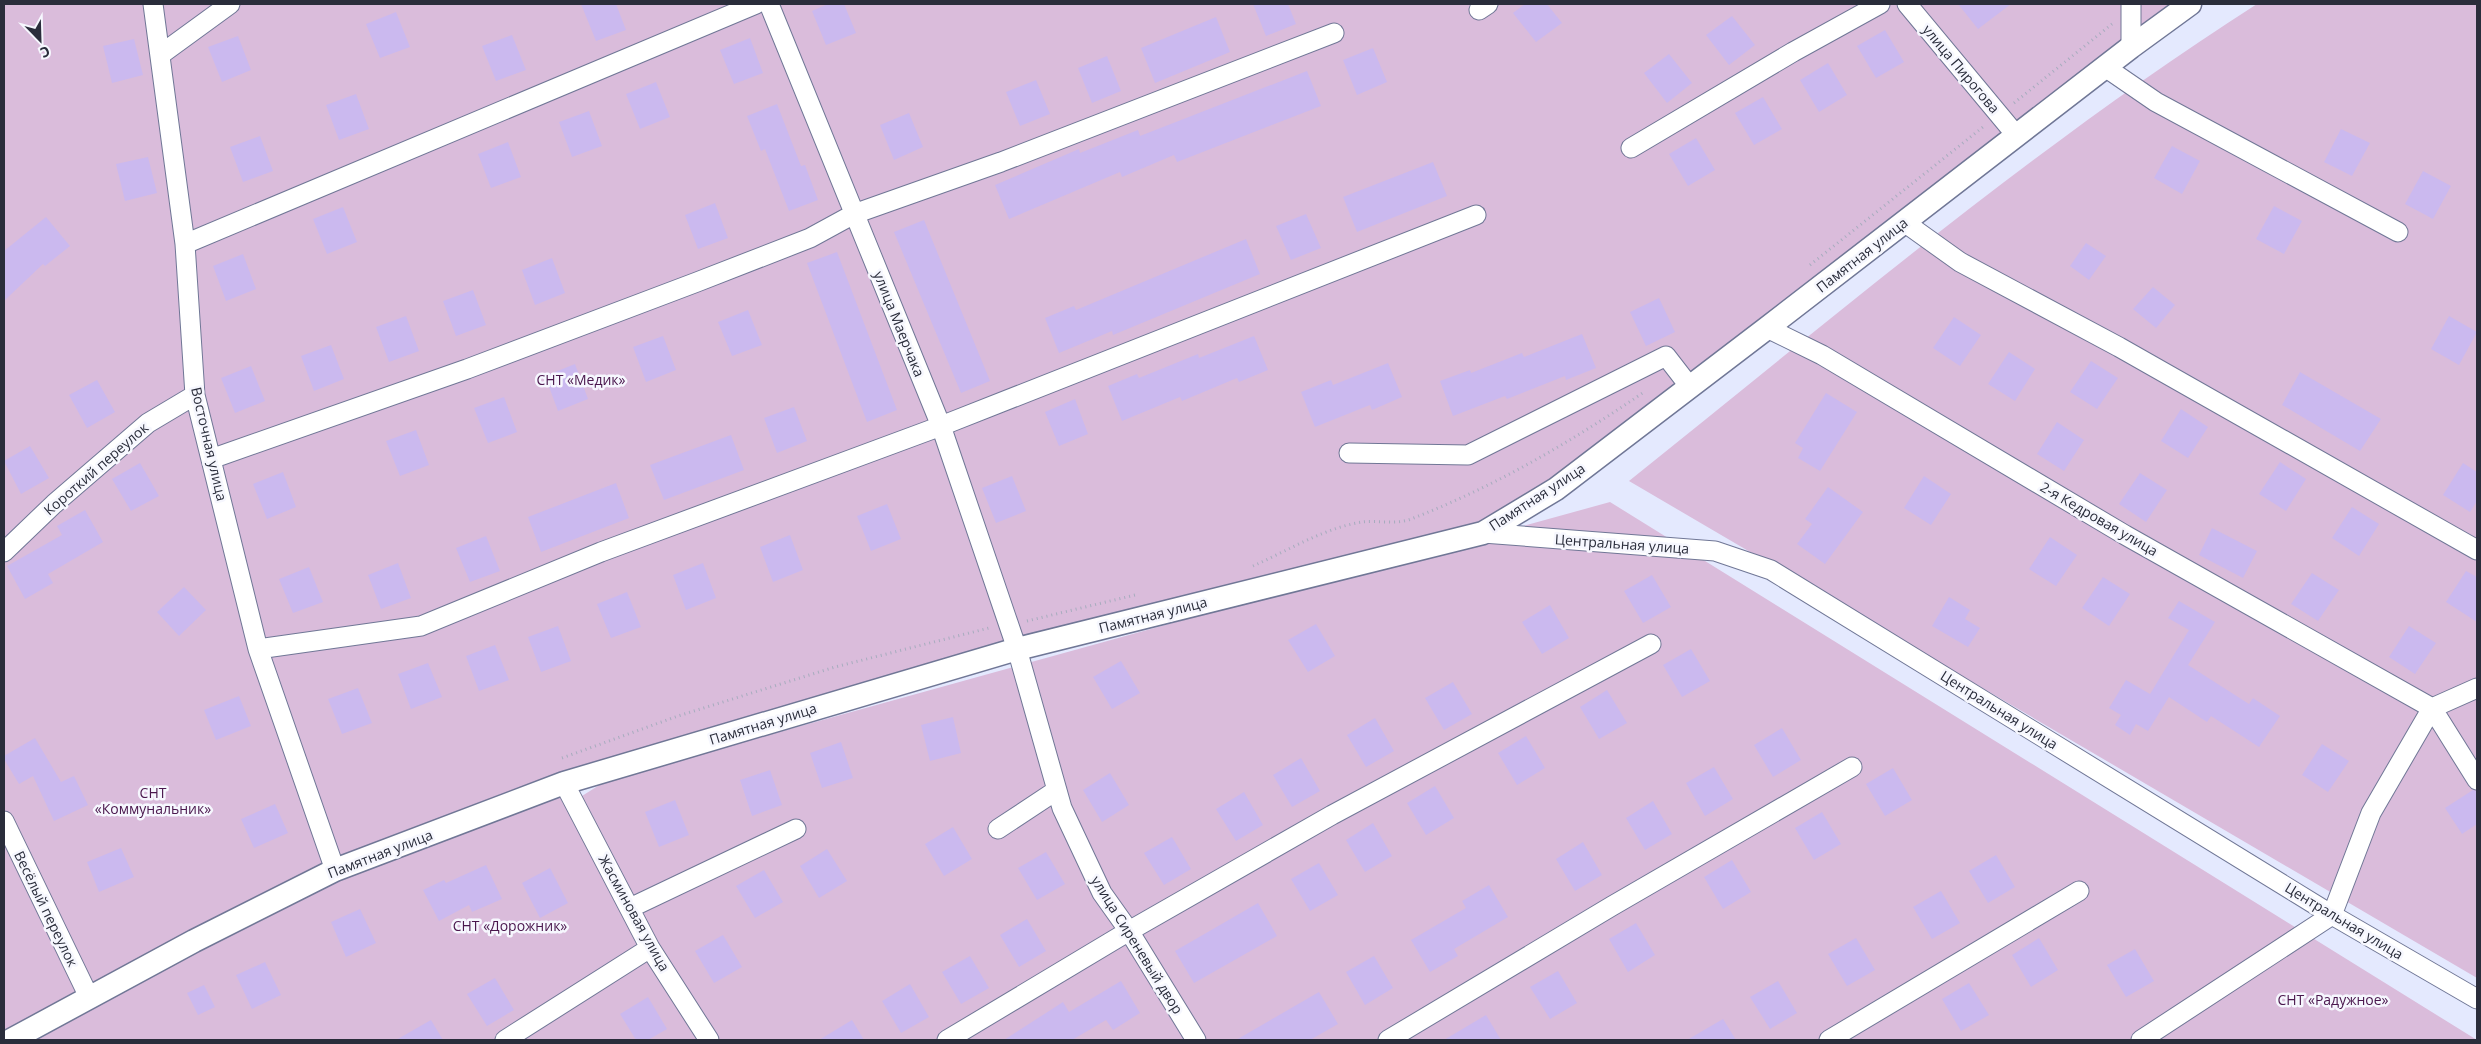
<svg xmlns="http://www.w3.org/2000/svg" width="2481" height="1044" viewBox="0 0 2481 1044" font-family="'Open Sans',sans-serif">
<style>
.green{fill:#dabcdb}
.building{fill:#cbb9ef}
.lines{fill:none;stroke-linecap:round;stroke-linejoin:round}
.minor-casing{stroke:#707796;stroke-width:21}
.tertiary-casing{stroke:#707796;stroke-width:25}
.path{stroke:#a7acbe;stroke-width:3;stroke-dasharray:1 4;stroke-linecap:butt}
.minor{stroke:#fff;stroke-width:19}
.tertiary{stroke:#fff;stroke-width:22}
.labels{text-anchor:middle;stroke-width:5;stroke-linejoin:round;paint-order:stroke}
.street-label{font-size:14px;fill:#2a2d3b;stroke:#f6f7fe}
.park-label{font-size:14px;fill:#4a174d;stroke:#f6f7fe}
</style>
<rect width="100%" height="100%" fill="#e4e9fe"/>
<path class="green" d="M 4,4 L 2190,4 L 1483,533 L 564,783 L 574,801 L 609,779 L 1610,502 L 2477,1040 L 4,1040 Z
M 2257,4 L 2477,4 L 2477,978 L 1629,481 C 1834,317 2035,146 2257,4 Z"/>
<path class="building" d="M 581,4 L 616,4 L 626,30 L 596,41 Z
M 828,4 L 844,4 L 856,33 L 826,45 L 812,11 Z
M 1253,4 L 1288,4 L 1296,24 L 1266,36 Z
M 1525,4 L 1547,4 L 1562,23 L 1536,42 L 1513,13 Z
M 1958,4 L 2011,4 L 1978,29 Z
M 396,12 L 410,47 L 380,58 L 366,24 Z
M 1732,16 L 1755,45 L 1729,65 L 1706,35 Z
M 1216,17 L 1230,52 L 1155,83 L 1141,48 Z
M 1885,30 L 1904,62 L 1876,78 L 1857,46 Z
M 512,35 L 526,70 L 496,81 L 482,46 Z
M 238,36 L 251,70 L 222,82 L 208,47 Z
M 750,38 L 763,73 L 734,84 L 720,50 Z
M 134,39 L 143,75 L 112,83 L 103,46 Z
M 1373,48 L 1387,82 L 1357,95 L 1343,60 Z
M 1669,54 L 1692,83 L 1667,103 L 1644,73 Z
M 1107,56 L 1121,91 L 1092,103 L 1078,68 Z
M 1828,63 L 1847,95 L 1819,112 L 1800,80 Z
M 1307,71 L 1321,106 L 1177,162 L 1174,155 L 1122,177 L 1120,172 L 1009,219 L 995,185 L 1079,149 L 1080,153 L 1138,130 L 1140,136 Z
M 1036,80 L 1050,114 L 1020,126 L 1006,92 Z
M 656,82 L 670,117 L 640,129 L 626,94 Z
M 356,94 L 369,129 L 339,140 L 326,105 Z
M 1763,97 L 1782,129 L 1754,145 L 1735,113 Z
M 777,104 L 801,166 L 805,165 L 818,200 L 789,211 L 765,149 L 761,151 L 747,116 Z
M 589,111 L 602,146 L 572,157 L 559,122 Z
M 909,113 L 923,147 L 894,160 L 880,125 Z
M 2341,129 L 2370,143 L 2352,176 L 2324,162 Z
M 260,136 L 273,171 L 243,182 L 230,147 Z
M 1696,138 L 1715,170 L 1688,186 L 1669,154 Z
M 508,142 L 521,177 L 491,188 L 478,154 Z
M 2172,146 L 2200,161 L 2182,194 L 2154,178 Z
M 148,157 L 157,193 L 125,201 L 116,164 Z
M 1433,162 L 1447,196 L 1357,232 L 1343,197 Z
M 2423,171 L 2451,186 L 2433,219 L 2405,204 Z
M 715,203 L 728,238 L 698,249 L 685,215 Z
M 2274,206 L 2302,221 L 2284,254 L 2256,239 Z
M 343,207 L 357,242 L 327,254 L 313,219 Z
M 1306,214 L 1321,248 L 1291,260 L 1276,226 Z
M 46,217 L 70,246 L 45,266 L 43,264 L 4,301 L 4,251 Z
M 924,220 L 990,381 L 961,393 L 894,232 Z
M 1246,239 L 1260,274 L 1113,335 L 1112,331 L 1059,353 L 1045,318 L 1074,306 L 1076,310 Z
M 2086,243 L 2106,256 L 2089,280 L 2070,266 Z
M 837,252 L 897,410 L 867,422 L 807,263 Z
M 243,254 L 256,289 L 226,301 L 213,266 Z
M 552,258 L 565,293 L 535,305 L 522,270 Z
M 2153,287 L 2175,305 L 2156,328 L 2133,309 Z
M 473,290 L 486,325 L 456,336 L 443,301 Z
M 1659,298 L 1675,332 L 1646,346 L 1630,312 Z
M 748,310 L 762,345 L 732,356 L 718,322 Z
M 406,316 L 419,351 L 389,362 L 376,327 Z
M 2449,316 L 2477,332 L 2459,365 L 2431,349 Z
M 1954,317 L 1981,335 L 1960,366 L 1933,348 Z
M 1582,334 L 1596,368 L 1566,380 L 1565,376 L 1507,399 L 1505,396 L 1453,416 L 1440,381 L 1470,370 L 1471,373 L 1522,353 L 1524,357 Z
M 663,336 L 676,370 L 646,382 L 633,347 Z
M 1254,336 L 1268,370 L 1239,382 L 1237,378 L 1182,401 L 1180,397 L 1122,421 L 1108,386 L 1137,374 L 1139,378 L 1198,354 L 1199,358 Z
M 331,345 L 344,379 L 314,391 L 301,356 Z
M 2009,352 L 2035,369 L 2015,401 L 1988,384 Z
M 2091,361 L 2118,378 L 2097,409 L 2070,392 Z
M 1388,363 L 1402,397 L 1372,410 L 1370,405 L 1315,427 L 1301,392 L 1331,380 L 1333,385 Z
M 575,364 L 588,399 L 558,411 L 545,376 Z
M 251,366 L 265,401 L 235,413 L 221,378 Z
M 2300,372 L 2381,419 L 2360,451 L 2282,405 Z
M 97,380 L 115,412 L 87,428 L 69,395 Z
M 1826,393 L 1857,412 L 1820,471 L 1798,458 L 1803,448 L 1795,443 Z
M 504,397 L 517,432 L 488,443 L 474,408 Z
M 1075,399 L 1088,434 L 1059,446 L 1045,412 Z
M 794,407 L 807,441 L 777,453 L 764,418 Z
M 2181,409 L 2208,427 L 2188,458 L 2161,441 Z
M 2057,422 L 2084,440 L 2064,471 L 2037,454 Z
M 416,430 L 429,465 L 400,476 L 386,441 Z
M 731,435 L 744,470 L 664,500 L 650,465 Z
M 30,446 L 49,478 L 21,494 L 4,461 Z
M 2280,462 L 2306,479 L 2286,511 L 2259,494 Z
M 140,463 L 159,496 L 131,511 L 112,479 Z
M 2463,463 L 2477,472 L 2477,501 L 2470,512 L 2443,495 Z
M 283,472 L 296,507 L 267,519 L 253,484 Z
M 2140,473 L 2167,490 L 2146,522 L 2119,504 Z
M 1012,476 L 1026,511 L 996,523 L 982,488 Z
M 1924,476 L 1951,494 L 1931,525 L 1904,508 Z
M 616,483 L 629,518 L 541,552 L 528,517 Z
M 1828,487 L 1863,512 L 1825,564 L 1797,544 L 1812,524 L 1805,519 Z
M 887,504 L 901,539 L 871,551 L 857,516 Z
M 2352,507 L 2379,524 L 2359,556 L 2332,538 Z
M 85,510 L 103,542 L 48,574 L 53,583 L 25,599 L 7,566 L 62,535 L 57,526 Z
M 2212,528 L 2257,551 L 2243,578 L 2199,555 Z
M 790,535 L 803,570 L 773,582 L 760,547 Z
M 486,536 L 500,571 L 470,582 L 456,548 Z
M 2050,537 L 2077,555 L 2056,586 L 2029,569 Z
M 398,563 L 411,598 L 381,609 L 368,575 Z
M 703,563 L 716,598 L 686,610 L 673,575 Z
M 309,567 L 323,602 L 293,613 L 279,579 Z
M 2466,571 L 2477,577 L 2477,622 L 2446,602 Z
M 2312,573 L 2339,590 L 2318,621 L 2291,604 Z
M 1652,575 L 1671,607 L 1643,623 L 1624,591 Z
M 2103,577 L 2130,594 L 2109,626 L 2082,608 Z
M 184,587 L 206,610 L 179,636 L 157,612 Z
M 627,592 L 641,627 L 611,638 L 597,604 Z
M 1949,597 L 1970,610 L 1965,619 L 1980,628 L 1968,647 L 1932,626 Z
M 2179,601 L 2215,622 L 2188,665 L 2249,704 L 2253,698 L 2280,716 L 2259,747 L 2211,716 L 2207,722 L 2169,697 L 2148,731 L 2136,724 L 2130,735 L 2115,725 L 2121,715 L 2109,708 L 2126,680 L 2150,694 L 2189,630 L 2168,618 Z
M 1550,605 L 1569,638 L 1542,654 L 1522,622 Z
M 1316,624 L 1335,656 L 1308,672 L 1288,640 Z
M 558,626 L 571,661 L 541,672 L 528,637 Z
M 2409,626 L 2436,643 L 2415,674 L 2389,657 Z
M 495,645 L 509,680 L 479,691 L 466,656 Z
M 1691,649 L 1710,681 L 1682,697 L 1663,665 Z
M 1121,661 L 1140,693 L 1112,709 L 1093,677 Z
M 428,663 L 442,697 L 411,709 L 398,674 Z
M 1453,682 L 1472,714 L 1444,730 L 1425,698 Z
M 358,688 L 372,723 L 342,734 L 328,699 Z
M 1607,690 L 1627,723 L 1599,739 L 1580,707 Z
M 239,696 L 251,726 L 216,740 L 204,710 Z
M 953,717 L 961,753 L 930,761 L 921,725 Z
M 1375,718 L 1394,751 L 1366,767 L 1347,735 Z
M 1782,728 L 1801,760 L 1773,777 L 1754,745 Z
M 1526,736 L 1545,768 L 1517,785 L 1498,753 Z
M 35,738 L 61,782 L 74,776 L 88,805 L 54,821 L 33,776 L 19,784 L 4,759 L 4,756 Z
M 841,742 L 853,778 L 822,788 L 810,753 Z
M 2322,744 L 2349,761 L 2328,792 L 2302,775 Z
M 1301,758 L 1320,791 L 1292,807 L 1273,775 Z
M 1714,767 L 1733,799 L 1705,816 L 1686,783 Z
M 1893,768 L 1912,800 L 1885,816 L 1866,784 Z
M 770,770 L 782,805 L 752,816 L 740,780 Z
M 1110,773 L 1129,805 L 1102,822 L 1083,790 Z
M 1435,786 L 1454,818 L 1426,835 L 1407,803 Z
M 2473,790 L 2477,791 L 2477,824 L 2462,834 L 2445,808 Z
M 1244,792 L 1263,825 L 1236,841 L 1216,809 Z
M 675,800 L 689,835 L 659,847 L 645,812 Z
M 1653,801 L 1672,834 L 1645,850 L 1626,818 Z
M 275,804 L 288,833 L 254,848 L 241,819 Z
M 1822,812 L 1841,844 L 1814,860 L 1795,828 Z
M 1373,823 L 1392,856 L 1365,872 L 1346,840 Z
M 953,827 L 972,859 L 944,876 L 925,844 Z
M 1172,837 L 1191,869 L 1164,885 L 1144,853 Z
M 1583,842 L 1602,875 L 1575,891 L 1556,859 Z
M 121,848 L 134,877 L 99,892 L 87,862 Z
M 827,849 L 847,881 L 819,898 L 800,866 Z
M 1046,852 L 1065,884 L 1037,900 L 1018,868 Z
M 1996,855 L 2015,887 L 1988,903 L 1969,871 Z
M 1732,860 L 1751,892 L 1723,909 L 1704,877 Z
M 1319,863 L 1338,895 L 1310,911 L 1291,879 Z
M 486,865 L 502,899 L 472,912 L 469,905 L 439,921 L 423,890 L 444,880 L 446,883 Z
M 550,868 L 568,903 L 540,918 L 522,883 Z
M 764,870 L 783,902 L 755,918 L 736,886 Z
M 1489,885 L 1508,917 L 1454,949 L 1458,956 L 1430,972 L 1411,940 L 1466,908 L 1462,901 Z
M 1941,891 L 1960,923 L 1932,939 L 1913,907 Z
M 1258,903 L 1277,936 L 1194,983 L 1175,951 Z
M 360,909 L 376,943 L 346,957 L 331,922 Z
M 1027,919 L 1046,951 L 1019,967 L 1000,935 Z
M 1636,923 L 1655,955 L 1628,972 L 1609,939 Z
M 723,935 L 742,967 L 714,983 L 695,951 Z
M 1856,938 L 1875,970 L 1847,986 L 1828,954 Z
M 2039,938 L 2058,970 L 2031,987 L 2012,955 Z
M 2135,949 L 2154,981 L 2126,997 L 2107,965 Z
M 970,956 L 989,988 L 961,1004 L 942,972 Z
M 1374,956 L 1393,988 L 1365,1005 L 1346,972 Z
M 265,962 L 281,995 L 252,1009 L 236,975 Z
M 1558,971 L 1577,1003 L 1550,1019 L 1530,987 Z
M 495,978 L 514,1010 L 487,1026 L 467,994 Z
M 1121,981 L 1140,1013 L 1113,1030 L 1106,1020 L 1072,1040 L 1004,1040 L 1063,1002 L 1069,1012 Z
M 1778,981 L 1797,1013 L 1770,1029 L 1750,997 Z
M 1969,983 L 1989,1015 L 1961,1031 L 1942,999 Z
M 910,984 L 929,1017 L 901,1033 L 882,1001 Z
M 204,985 L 215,1007 L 198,1015 L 187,993 Z
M 1319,992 L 1338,1024 L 1310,1040 L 1236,1040 Z
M 648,997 L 667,1029 L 648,1040 L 636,1040 L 620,1014 Z
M 1486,1015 L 1501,1040 L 1444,1040 Z
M 1723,1019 L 1736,1040 L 1687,1040 Z
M 431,1020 L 443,1040 L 396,1040 Z
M 852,1020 L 864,1040 L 819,1040 Z"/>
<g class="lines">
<defs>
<path id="minor" d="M 153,4 L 185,244 L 195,395 L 258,649 L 335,870
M 769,4 L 941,426 L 1017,649 L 1062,808 L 1102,893 L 1129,931 L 1196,1040
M 1907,4 L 2016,135
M 1479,10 L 1488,4
M 2131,47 L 2131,4
M 160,55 L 230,4
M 2105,67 L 2156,102 L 2398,232
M 1631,148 L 1793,52 L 1880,4
M 1904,222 L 1960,262 L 2119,347 L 2477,550
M 185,244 L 756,4
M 1767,328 L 1822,355 L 2125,535 L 2432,708 L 2477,780
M 1349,453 L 1468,455 L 1666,356 L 1690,387
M 211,459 L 467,369 L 697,282 L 810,238 L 854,214 L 1001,162 L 1334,33
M 1483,533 L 1715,551 L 1771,570 L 2332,915 L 2477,999
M 4,552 L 54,504 L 148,423 L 195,395
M 258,649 L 421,626 L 601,552 L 941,426 L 1476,215
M 564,783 L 650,948 L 709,1040
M 4,821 L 89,997
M 998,829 L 1057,790
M 630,908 L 796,829
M 505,1040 L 650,948
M 947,1040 L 1129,931 L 1332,815 L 1651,644
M 1388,1040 L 1612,906 L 1852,767
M 1829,1040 L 2079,891
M 2141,1040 L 2332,915 L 2371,813 L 2432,708 L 2477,688"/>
<path id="tertiary" d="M 11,1040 L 194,941 L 335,870 L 564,783 L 1017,649 L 1483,533 L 1556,489 L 1767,328 L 2131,47 L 2190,4"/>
</defs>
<use href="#minor" class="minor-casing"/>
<use href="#tertiary" class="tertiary-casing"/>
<path class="path" d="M 2014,103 L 2112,24
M 1810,265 L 1983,127
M 1253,566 C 1287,551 1324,528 1362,522 C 1377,520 1396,525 1411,519 C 1494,487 1571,442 1644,392
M 1027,621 L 1135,595
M 562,758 L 678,716 L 835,667 L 989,628"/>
<use href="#minor" class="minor"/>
<use href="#tertiary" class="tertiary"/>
</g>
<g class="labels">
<g class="street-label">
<text transform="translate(1961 69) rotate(50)" y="5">улица Пирогова</text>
<text transform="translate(1862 255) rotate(-38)" y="5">Памятная улица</text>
<text transform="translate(899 324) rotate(68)" y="5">улица Маерчака</text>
<text transform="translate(209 444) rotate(77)" y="5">Восточная улица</text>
<text transform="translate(96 469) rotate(-41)" y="5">Короткий переулок</text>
<text transform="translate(1537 497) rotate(-33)" y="5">Памятная улица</text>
<text transform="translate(2099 519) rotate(30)" y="5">2-я Кедровая улица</text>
<text transform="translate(1622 544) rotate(4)" y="5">Центральная улица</text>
<text transform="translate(1153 615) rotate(-14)" y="5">Памятная улица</text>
<text transform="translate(1999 710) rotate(32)" y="5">Центральная улица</text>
<text transform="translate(763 724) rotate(-17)" y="5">Памятная улица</text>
<text transform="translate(380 854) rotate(-21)" y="5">Памятная улица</text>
<text transform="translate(46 909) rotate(64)" y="5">Весёлый переулок</text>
<text transform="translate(634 913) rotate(61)" y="5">Жасминовая улица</text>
<text transform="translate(2344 921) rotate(31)" y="5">Центральная улица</text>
<text transform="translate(1137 945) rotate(58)" y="5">улица Сиреневый двор</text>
</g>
<g class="park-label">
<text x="581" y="385">СНТ «Медик»</text>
<text x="153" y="798">СНТ<tspan x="153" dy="16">«Коммунальник»</tspan></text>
<text x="510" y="931">СНТ «Дорожник»</text>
<text x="2333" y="1005">СНТ «Радужное»</text>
</g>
</g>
<rect width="2481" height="1044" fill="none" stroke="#2a2d3b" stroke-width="10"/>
<g transform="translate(40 40) rotate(157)" stroke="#f6f7fe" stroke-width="4" paint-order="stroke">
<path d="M0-4L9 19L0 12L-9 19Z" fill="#2a2d3b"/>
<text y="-8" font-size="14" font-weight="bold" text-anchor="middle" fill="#2a2d3b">С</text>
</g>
</svg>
